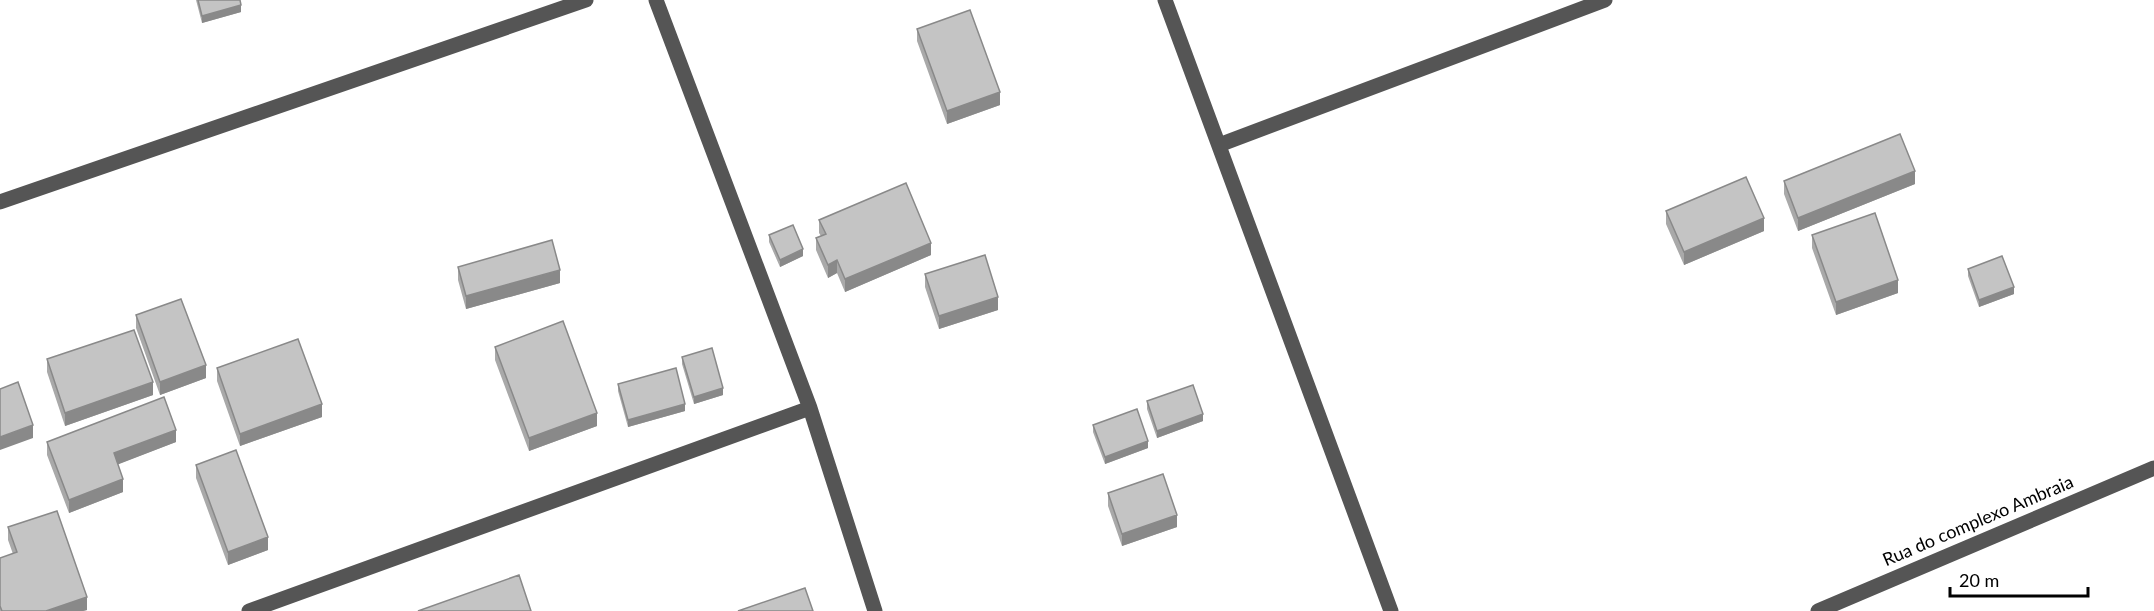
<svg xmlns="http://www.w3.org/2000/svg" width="2154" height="611" viewBox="0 0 2154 611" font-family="Lato,sans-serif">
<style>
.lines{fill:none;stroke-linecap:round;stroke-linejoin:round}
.minor{stroke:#555;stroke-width:15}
.wall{fill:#a9a9a9}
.shaded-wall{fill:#898989}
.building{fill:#c4c4c4;stroke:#898989;stroke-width:1.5}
.labels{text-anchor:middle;stroke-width:5;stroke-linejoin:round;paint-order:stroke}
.street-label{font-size:18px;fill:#000;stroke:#fff}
</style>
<rect width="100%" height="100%" fill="#fff"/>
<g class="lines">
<path class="minor" d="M 656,0 L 810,408 L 875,611
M 1165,0 L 1391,611
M 1219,145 L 1605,0
M 0,202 L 586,0
M 249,611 L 810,408
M 1818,611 L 2154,468"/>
</g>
<path class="wall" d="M 196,0 L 240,0 L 241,12 L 202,23 Z
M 917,29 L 1000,105 L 947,124 L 917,41 Z
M 1784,181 L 1915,184 L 1798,231 L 1784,194 Z
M 1666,211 L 1764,231 L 1684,265 L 1666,224 Z
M 819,220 L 931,255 L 845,292 L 837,273 L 828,278 L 816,250 L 816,238 L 821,236 L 819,233 Z
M 769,235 L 803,256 L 780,267 L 769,242 Z
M 1812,235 L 1898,293 L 1836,315 L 1812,248 Z
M 458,267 L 560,283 L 466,309 L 458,280 Z
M 1968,269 L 2014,294 L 1979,307 L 1968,276 Z
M 925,274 L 998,310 L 939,329 L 925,287 Z
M 136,315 L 206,378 L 160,395 L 136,328 Z
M 495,347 L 597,426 L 529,451 L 495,360 Z
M 682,357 L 723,395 L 694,404 L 682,364 Z
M 47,359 L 153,395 L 65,426 L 47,372 Z
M 217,368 L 322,417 L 240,446 L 217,381 Z
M 618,384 L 685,411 L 628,427 L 618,391 Z
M 1147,401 L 1203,421 L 1157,438 L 1147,409 Z
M 1093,425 L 1148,448 L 1105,464 L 1093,432 Z
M 47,442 L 176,442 L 118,464 L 123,492 L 69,513 L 47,455 Z
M 196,465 L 268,550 L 228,565 L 196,478 Z
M 1108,493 L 1177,527 L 1122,546 L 1108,506 Z
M 8,527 L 87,610 L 83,611 L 0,611 L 0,558 L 13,554 L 8,540 Z"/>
<path class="shaded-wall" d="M 241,5 L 241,12 L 202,23 L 202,16 Z
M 1000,92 L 1000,105 L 947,124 L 947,111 Z
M 1915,171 L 1915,184 L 1798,231 L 1798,218 Z
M 1764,218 L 1764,231 L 1684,265 L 1684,252 Z
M 931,243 L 931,255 L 845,292 L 845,279 Z
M 803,249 L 803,256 L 780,267 L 780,260 Z
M 837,260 L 837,273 L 828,278 L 828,265 Z
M 560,270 L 560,283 L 466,309 L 466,296 Z
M 1898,280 L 1898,293 L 1836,315 L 1836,302 Z
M 2014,287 L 2014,294 L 1979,307 L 1979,300 Z
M 998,297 L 998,310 L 939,329 L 939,316 Z
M 206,365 L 206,378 L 160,395 L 160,382 Z
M 153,382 L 153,395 L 65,426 L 65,413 Z
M 723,388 L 723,395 L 694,404 L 694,397 Z
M 322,404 L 322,417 L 240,446 L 240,434 Z
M 685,404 L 685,411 L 628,427 L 628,420 Z
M 597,413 L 597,426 L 529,451 L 529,438 Z
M 1203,414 L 1203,421 L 1157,438 L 1157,431 Z
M 33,425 L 33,438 L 0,450 L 0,437 Z
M 176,430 L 176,442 L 114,466 L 114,453 Z
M 1148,441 L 1148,448 L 1105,464 L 1105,457 Z
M 123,479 L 123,492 L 69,513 L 69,500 Z
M 1177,515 L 1177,527 L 1122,546 L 1122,534 Z
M 268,537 L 268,550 L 228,565 L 228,552 Z
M 87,597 L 87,610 L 83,611 L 46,611 Z"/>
<path class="building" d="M 198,0 L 240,0 L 241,5 L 202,16 Z
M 970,10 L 1000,92 L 947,111 L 917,29 Z
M 1900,134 L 1915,171 L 1798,218 L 1784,181 Z
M 1746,177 L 1764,218 L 1684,252 L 1666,211 Z
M 906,183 L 931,243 L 845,279 L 837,260 L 828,265 L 816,238 L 826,234 L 819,220 Z
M 1875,213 L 1898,280 L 1836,302 L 1812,235 Z
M 793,225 L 803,249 L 780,260 L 769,235 Z
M 552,240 L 560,270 L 466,296 L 458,267 Z
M 985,255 L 998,297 L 939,316 L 925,274 Z
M 2002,256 L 2014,287 L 1979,300 L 1968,269 Z
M 181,299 L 206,365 L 160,382 L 136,315 Z
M 563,321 L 597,413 L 529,438 L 495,347 Z
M 134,330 L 153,382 L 65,413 L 47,359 Z
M 298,339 L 322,404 L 240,434 L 217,368 Z
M 712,348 L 723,388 L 694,397 L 682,357 Z
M 676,368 L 685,404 L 628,420 L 618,384 Z
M 18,382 L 33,425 L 0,437 L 0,389 Z
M 1193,385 L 1203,414 L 1157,431 L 1147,401 Z
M 164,397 L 176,430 L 114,453 L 123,479 L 69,500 L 47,442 Z
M 1137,409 L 1148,441 L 1105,457 L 1093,425 Z
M 236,450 L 268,537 L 228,552 L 196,465 Z
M 1163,474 L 1177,515 L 1122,534 L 1108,493 Z
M 57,511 L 87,597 L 46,611 L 2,611 L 0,606 L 0,558 L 17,552 L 8,527 Z
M 519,575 L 531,611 L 418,611 Z
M 805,588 L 813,611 L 738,611 Z"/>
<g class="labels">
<g class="street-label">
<text transform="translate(1978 521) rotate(-23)" y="6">Rua do complexo Ambraia</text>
</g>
</g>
<path d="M1950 587v9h138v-9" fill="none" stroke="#000000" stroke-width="3"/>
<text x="1959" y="587" font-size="18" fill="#000000" stroke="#ffffff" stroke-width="4.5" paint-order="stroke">20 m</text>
</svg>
